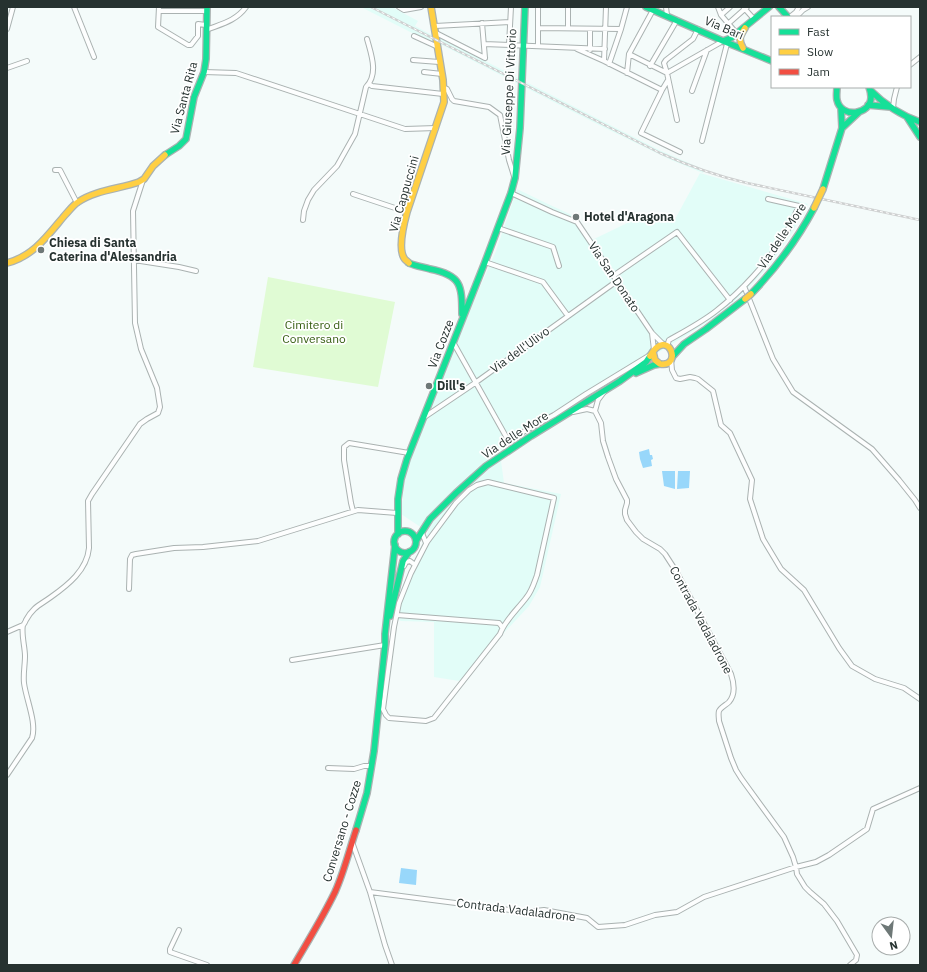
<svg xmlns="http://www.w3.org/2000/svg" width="927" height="972" viewBox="0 0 927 972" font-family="'IBM Plex Sans',sans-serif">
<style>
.built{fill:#e2fdf8}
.green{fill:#e0fbd4}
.water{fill:#98d7fa}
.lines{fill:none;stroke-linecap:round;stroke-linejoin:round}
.street-casing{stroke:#aab2b1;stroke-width:6}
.fast-casing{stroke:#aab2b1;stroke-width:8}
.slow-casing{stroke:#aab2b1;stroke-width:8}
.jam-casing{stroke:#aab2b1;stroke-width:8}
.street{stroke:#fdfefe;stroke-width:4}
.fast{stroke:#16e098;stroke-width:5.5}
.slow{stroke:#ffcf43;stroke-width:5.5}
.jam{stroke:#f24e42;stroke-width:5.5}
.rail-casing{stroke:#ced0d0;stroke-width:2.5}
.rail{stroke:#fff;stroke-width:1;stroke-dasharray:3;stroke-linecap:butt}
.slow-bridge-casing{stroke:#aab2b1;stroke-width:8;stroke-linecap:butt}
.slow-bridge{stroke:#ffcf43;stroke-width:5.5}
.poi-dot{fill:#6e7877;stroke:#fff;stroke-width:1.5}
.labels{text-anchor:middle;stroke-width:3.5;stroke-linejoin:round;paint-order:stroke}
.street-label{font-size:12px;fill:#263230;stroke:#fff}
.poi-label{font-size:12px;font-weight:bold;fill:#263230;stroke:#fff;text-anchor:start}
.park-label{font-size:12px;fill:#355d10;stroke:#fff}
</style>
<rect width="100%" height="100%" fill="#f4fbfa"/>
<path class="built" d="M 361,7 L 392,7 L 418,21 L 415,26 L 432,35 L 433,37 L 437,38 L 438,37 L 444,40 L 659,150 L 705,170 L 703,173 L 671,160 L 603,127 L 440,44 L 434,41 L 433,43 L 424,39 Z
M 700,173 L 808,204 L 792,233 L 769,266 L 738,298 L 714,318 L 513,443 L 501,461 L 504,483 L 561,494 L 540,587 L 529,606 L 459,681 L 434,677 L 434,622 L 401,621 L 393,617 L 401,589 L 428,532 L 401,514 L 404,486 L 406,472 L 429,408 L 456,341 L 496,251 L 517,189 L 548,204 L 574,216 L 592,240 L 646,214 L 673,223 Z"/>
<path class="green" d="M 268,277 L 395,302 L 378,387 L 253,367 Z"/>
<path class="water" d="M 649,449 L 650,455 L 652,455 L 653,459 L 651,460 L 652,466 L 643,468 L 640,459 L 639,452 Z
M 662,471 L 675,471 L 675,489 L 664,486 Z
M 678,471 L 690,471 L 689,488 L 677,489 Z
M 401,868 L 417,870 L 416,885 L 399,883 Z"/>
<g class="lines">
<defs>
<path id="street" d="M 74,7 L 94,57
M 159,7 L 158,27 L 188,45 L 191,45 L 198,36 L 198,24 L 206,25
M 399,7 L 404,10 L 421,7
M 666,7 L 667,15
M 718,7 L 721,15 L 738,35
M 744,8 L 754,19
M 159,11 L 207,11
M 721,15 L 730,7
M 791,17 L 791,16 L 796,12 L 799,7
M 796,17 L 803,10 L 808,7
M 482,23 L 485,58
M 729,23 L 747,7
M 435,26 L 510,22
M 538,28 L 621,29
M 568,28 L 568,7
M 7,29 L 13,7
M 206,30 C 221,24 236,21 246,7
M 436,33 L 485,58
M 414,36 L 438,47
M 484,44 L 605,49
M 509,45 L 511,7
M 538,46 L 538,7
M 577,49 L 604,61 L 662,90
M 590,50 L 590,29
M 629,54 L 667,73
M 413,60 L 439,62
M 604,61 L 606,7
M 609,64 L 621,29 L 627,7
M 910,65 L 920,57
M 650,66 L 677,20
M 7,68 L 27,61
M 204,72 L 236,73 L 405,129 L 436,128
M 424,72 L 442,74
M 627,73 L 629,54 L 653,10
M 667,73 L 723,41
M 668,80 L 662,90 L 641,133 L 680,152
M 369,84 L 372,86 L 443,94
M 443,87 L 447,89 L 452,99 L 454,101 L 489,107 L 500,115 L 509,160 L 514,176
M 692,91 L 707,50
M 893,108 L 894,99 L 897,87
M 677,120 L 667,73 L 664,63 L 666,60 L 693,39 L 698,29
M 702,141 L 728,40
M 55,170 L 60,170 L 77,203
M 511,193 L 552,212 L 577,222 L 652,333 L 664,345
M 353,194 L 407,212
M 303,220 L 304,211 L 308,200 L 314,190 L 337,166 L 355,134 L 366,87 C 379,74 371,54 367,39
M 498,228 L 553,247 L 559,266
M 134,260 L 179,267 L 196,271
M 485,262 L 543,282 L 568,316
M 613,276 L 677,232 L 730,300
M 744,286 L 773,359 L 793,392 L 872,449 L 899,480 L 915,500 L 920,508
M 652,333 L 654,350
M 453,342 L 508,440
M 667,346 L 669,340 C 685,331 702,322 716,311 C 742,291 767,263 784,236 C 790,227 794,216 799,206 L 768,199
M 671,359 L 672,370 L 676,378 L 680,379 L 690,377 L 695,378 L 698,379 L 713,391 L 721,425 L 730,433 L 752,480 L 750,499 L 763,539 L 781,569 L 804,590 L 839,648 L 852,666 L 875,679 L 904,688 L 920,699
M 573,412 L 587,409 L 595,411 L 598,400 L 604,392
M 423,418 L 475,383 L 617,281
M 503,443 L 554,415 L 586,394 L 650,355
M 488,482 L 554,498 L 537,575 C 534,583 532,591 526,598 C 517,610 505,620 500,634 L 434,718 L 426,721 L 389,718 L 386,715 L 383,709 L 394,627 L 399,603 L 411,573 L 427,542 L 456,503 L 469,490 L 477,485 Z
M 353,511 L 351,503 L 344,460 L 344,447 L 349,443 L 409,453
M 422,533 L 426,543
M 404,566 L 406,562 L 410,561 L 415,565
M 129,589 L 130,559 L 132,555 L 136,554 L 174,548 L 203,547 L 258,541 L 358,510 L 397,513
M 397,615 L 499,623 L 502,627
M 7,632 L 23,625
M 292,660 L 385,645
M 328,768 L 354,769 L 364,766 L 372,766
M 7,775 L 32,738 C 37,723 26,699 24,683 C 23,674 25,665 25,656 C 25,647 21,634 23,625 C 24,625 26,620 26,620 C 33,607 40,605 51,597 C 68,585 87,570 89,548 L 88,501 L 92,494 L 140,424 L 147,419 L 158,413 L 160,407 L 157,388 L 141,349 L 135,323 L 133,211 L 143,180
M 352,842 L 370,892 L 385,945 L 392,965
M 370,892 L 526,912 L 544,910 L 587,918 L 598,927 L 625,925 L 655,915 L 677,912 L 704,897 L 796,867 L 793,857 L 784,837 L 741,778 L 736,770 L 731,758 L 719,721 C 719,718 718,714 719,711 C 721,707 726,705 729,702 C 736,694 734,683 731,674 L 676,571 L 665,554 L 660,549 L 643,539 L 636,532 L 627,520 L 625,514 L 625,510 L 627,503 L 627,500 L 616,479 L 608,457 L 603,441 L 601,423 L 595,411
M 179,930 L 170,949 L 170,952 L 207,965
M 850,965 L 856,960 L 857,955 L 837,921 L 824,904 L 810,892 L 805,887 L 797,874 L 796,867 L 816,862 L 829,855 L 867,829 L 873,809 L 920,788"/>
<path id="fast" d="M 646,7 L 723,41 L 772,61
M 779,7 L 788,17
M 723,41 L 731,38 L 769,7
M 837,87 C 837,91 836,96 837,100 C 841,119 871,115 871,97 C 871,94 870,90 869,87
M 870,90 C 885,105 900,115 920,122
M 868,105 L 890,107
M 907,117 L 920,137
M 842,128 L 859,112
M 165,155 L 179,146 L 186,139 L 194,97 L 204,72 L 206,59 L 207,7
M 823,189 L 842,128 L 841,108
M 409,263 C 415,266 423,267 430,269 C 461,275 462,285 462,314
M 751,294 C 776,268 797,240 814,208
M 673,356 L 684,344 L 706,329 L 745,299
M 636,373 L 654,365 L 660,364
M394 542a11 11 0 1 1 22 0a11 11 0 1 1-22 0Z
M 398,534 L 398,499 L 401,479 L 407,459 L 485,262 L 511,193 L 515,178 L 520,128 L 525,7
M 416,541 L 430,519 L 456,493 L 486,466 L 531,436 L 620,381 L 646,362 L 650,356
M 390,616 L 403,561 L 409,552
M 356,830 L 367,793 L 374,751 L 385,645 L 385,634 L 395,545"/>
<path id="slow" d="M 743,48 C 738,39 740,36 745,28
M 7,263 C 34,256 48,235 65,215 C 69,211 73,205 78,202 C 96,190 119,189 139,182 L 144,179 L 153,166 L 165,155
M 409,263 C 407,261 405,260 404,258 C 398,248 404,223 407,212 L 444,102 L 443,80 L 431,7
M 650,356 C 668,325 684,368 660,364 L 655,360 L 653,352"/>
<path id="jam" d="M 294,965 C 308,941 323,917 335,892 C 344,872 349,851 356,830"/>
</defs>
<use href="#street" class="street-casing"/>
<use href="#fast" class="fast-casing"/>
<use href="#slow" class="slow-casing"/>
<use href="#jam" class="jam-casing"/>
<use href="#street" class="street"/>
<use href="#fast" class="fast"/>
<use href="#slow" class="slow"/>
<use href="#jam" class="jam"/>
<defs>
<path id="rail" d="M 371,7 L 660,153 C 689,166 717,176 747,183 L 920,220"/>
</defs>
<use href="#rail" class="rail-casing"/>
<use href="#rail" class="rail"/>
<defs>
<path id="slow-bridge" d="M 814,208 L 823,189
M 745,299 L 751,294"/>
</defs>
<use href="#slow-bridge" class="slow-bridge-casing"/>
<use href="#slow-bridge" class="slow-bridge"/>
</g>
<g class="poi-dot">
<circle cx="576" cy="217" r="4"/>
<circle cx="41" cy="250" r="4"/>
<circle cx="429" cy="386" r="4"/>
</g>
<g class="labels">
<g class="street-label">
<text transform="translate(724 28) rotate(23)" y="4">Via Bari</text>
<text transform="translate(509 92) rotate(-87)" y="4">Via Giuseppe Di Vittorio</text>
<text transform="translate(184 98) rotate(-75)" y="4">Via Santa Rita</text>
<text transform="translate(404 194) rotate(-74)" y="4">Via Cappuccini</text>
<text transform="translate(782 236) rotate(-56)" y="4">Via delle More</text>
<text transform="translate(614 277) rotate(56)" y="4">Via San Donato</text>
<text transform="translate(441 344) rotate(-69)" y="4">Via Cozze</text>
<text transform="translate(520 350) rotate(-36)" y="4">Via dell'Ulivo</text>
<text transform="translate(515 435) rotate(-33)" y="4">Via delle More</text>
<text transform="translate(701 620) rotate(62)" y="4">Contrada Vadaladrone</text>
<text transform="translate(342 831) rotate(-73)" y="4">Conversano - Cozze</text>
<text transform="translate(516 910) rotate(7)" y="4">Contrada Vadaladrone</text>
</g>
<g class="poi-label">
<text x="584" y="221">Hotel d'Aragona</text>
<text x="49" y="247">Chiesa di Santa<tspan x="49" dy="14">Caterina d'Alessandria</tspan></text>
<text x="437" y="390">Dill's</text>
</g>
<g class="park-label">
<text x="314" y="329">Cimitero di<tspan x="314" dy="14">Conversano</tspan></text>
</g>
</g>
<rect width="927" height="972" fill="none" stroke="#263230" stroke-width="16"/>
<rect x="771" y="16" width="140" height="72" fill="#ffffff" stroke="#a8adac"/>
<rect x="779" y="29" width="20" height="6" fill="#16e098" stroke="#a8adac"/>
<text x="807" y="36" font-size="12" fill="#263230">Fast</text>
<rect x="779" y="49" width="20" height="6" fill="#ffcf43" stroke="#a8adac"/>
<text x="807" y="56" font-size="12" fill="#263230">Slow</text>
<rect x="779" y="69" width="20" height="6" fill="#f24e42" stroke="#a8adac"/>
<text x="807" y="76" font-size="12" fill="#263230">Jam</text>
<g transform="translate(891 936) rotate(165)"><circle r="19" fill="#ffffff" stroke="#a8adac"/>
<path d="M0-3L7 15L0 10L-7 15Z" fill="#6e7877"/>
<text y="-6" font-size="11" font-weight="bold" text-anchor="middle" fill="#263230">N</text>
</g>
</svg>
